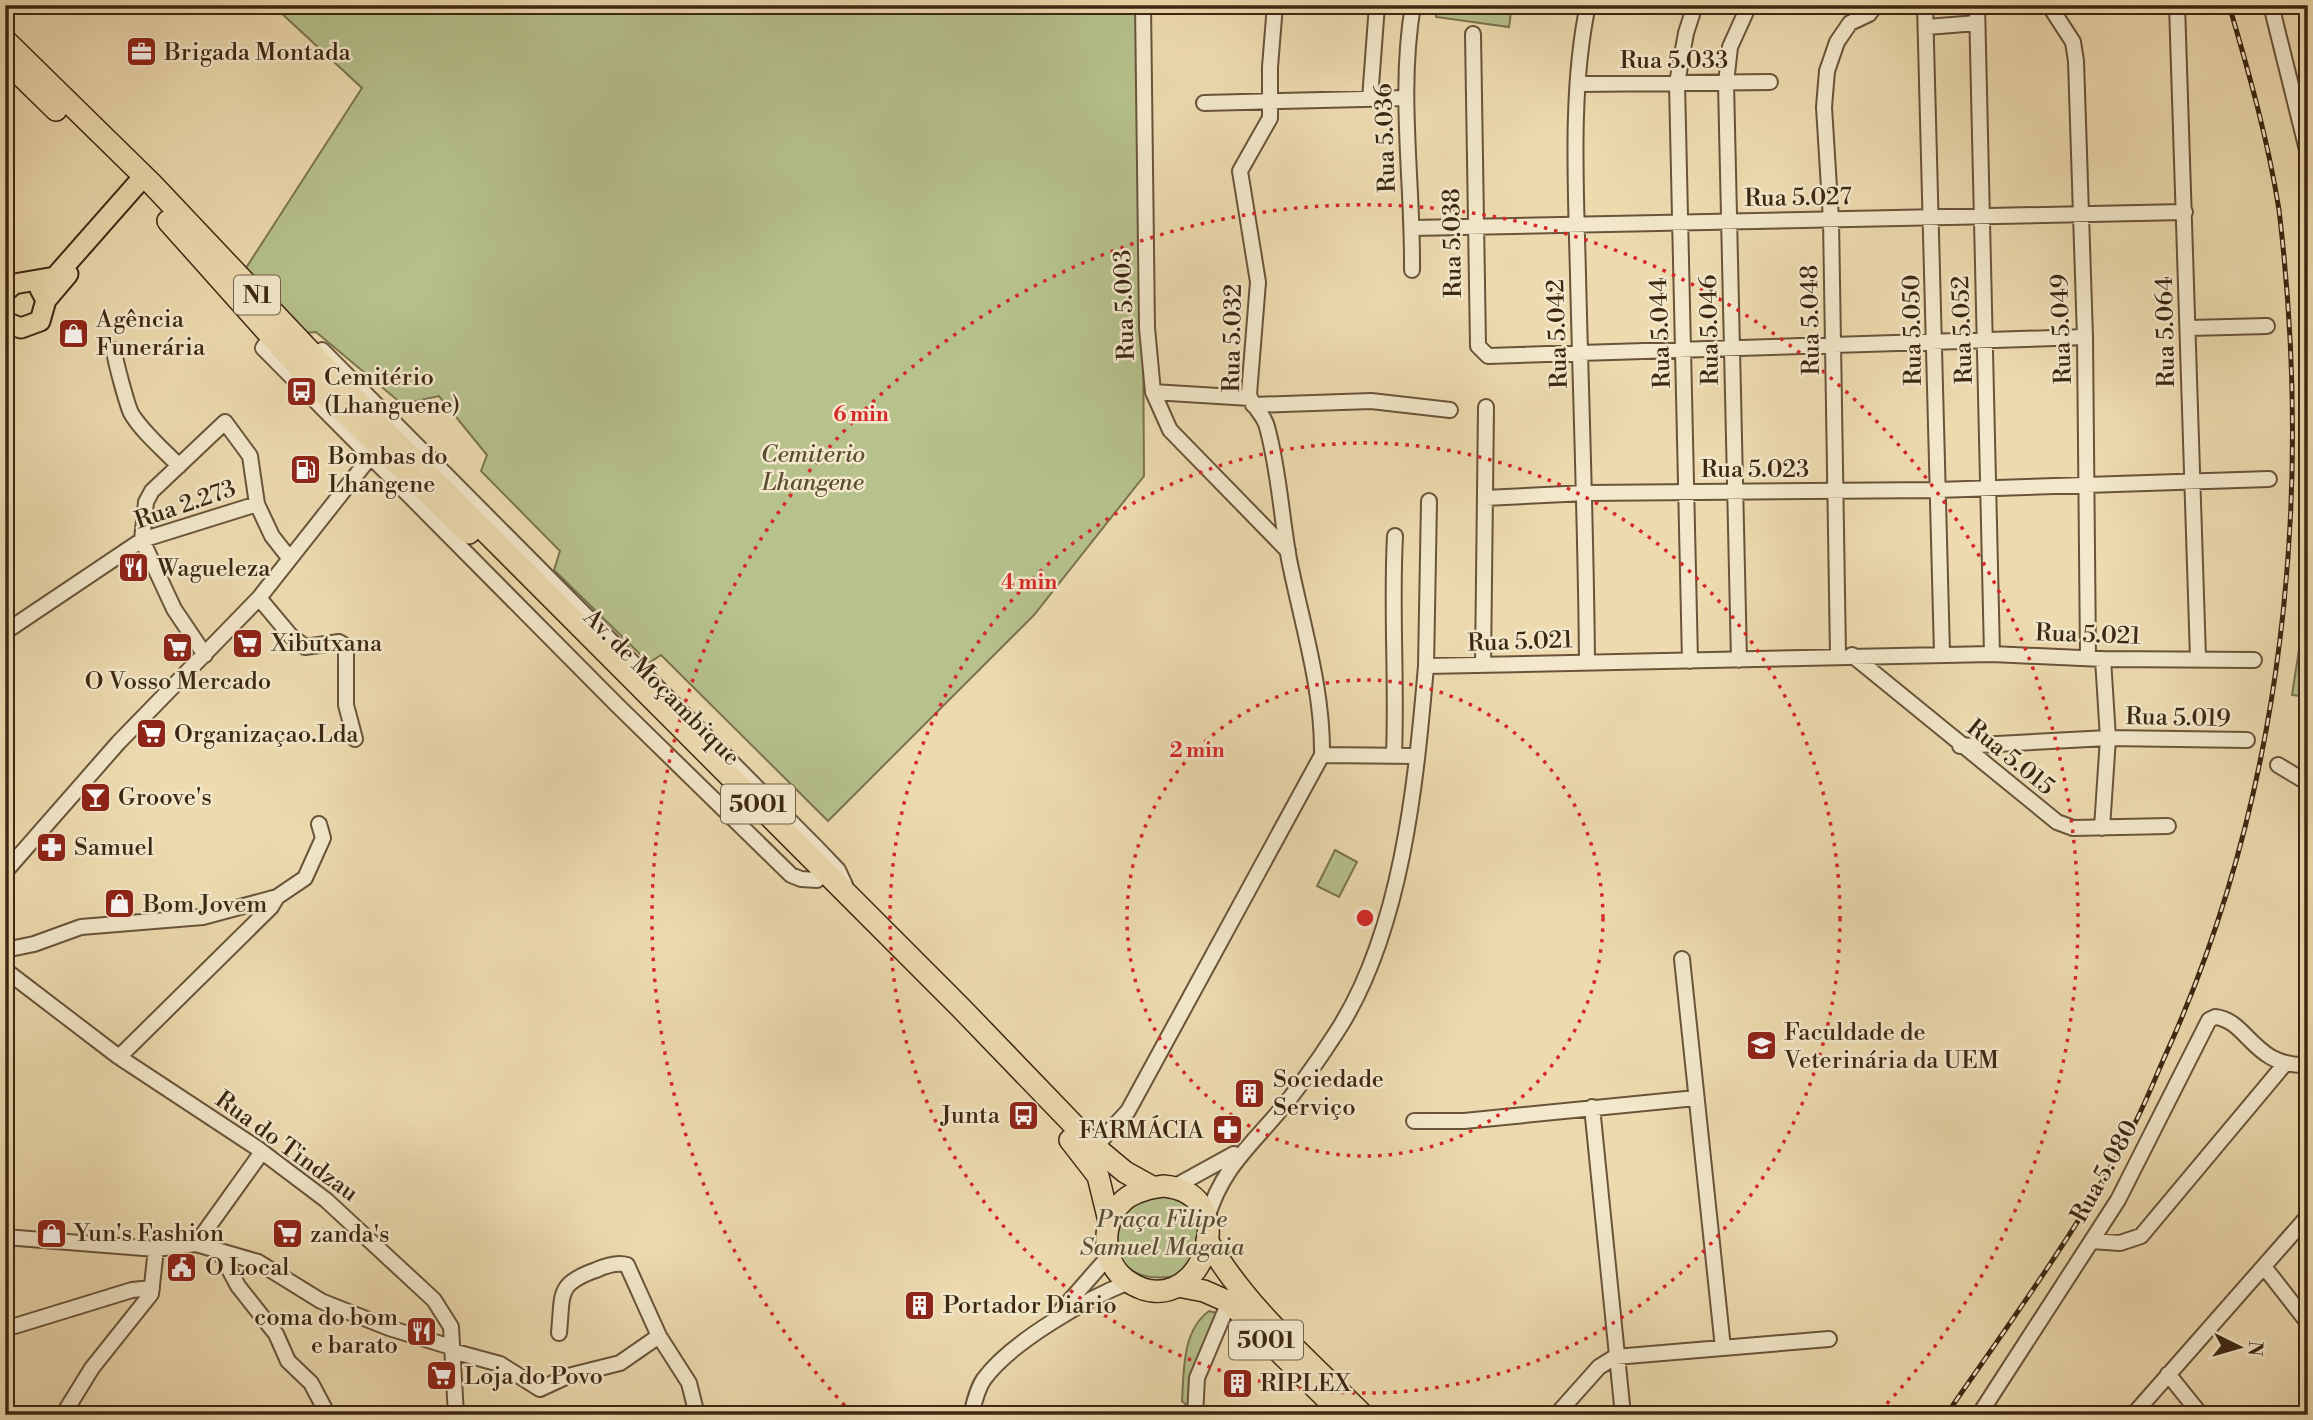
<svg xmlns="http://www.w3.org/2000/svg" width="2313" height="1420" viewBox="0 0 2313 1420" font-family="'Libre Bodoni',serif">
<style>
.green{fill:#b6c18c;stroke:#7a7450;stroke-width:2}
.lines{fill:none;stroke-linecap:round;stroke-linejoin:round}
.minor-casing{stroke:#69543a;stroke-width:18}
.major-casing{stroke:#3d2713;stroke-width:23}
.highway-casing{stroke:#3d2713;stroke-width:24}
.minor{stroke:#f3e8cb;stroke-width:14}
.major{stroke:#eddbaf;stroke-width:19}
.highway{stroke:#eddbaf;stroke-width:21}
.rail-casing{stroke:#3d2713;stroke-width:5}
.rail{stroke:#f3e8cb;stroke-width:2.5;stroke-dasharray:8;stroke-linecap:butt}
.ring{fill:none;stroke:#d62828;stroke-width:3.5;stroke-dasharray:3.5 7}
.labels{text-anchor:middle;stroke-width:5;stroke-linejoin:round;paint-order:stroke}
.shield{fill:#f3e8cb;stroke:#74614a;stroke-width:2}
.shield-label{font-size:23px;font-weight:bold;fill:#3d2713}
.poi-label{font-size:24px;fill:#3d2713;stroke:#f3e8cb;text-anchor:start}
.street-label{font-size:24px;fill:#3d2713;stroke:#f3e8cb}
.park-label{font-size:24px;font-style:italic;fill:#5b4e31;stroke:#f3e8cb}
.centre{fill:#d62828;stroke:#f3e8cb;stroke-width:3.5}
.ring-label{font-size:21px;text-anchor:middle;font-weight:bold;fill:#d62828;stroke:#f3e8cb;stroke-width:5;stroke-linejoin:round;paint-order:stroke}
</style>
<rect width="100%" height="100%" fill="#eddbaf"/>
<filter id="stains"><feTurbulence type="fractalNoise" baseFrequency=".00286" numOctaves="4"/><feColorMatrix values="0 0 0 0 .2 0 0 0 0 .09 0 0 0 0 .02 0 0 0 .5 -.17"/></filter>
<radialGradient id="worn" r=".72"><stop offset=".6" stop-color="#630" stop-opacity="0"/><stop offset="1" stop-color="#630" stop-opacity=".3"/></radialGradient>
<path class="green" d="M 268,5 L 1141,5 L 1144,476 L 1034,615 L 828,821 L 661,655 L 649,663 L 554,570 L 560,551 L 481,471 L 487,455 L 439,396 L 402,404 L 316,332 L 305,333 L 244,271 L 362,88 L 278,10 Z
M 1437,5 L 1512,5 L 1509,27 L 1436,17 Z
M 2300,643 L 2308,644 L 2308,697 L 2292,695 Z
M 1335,850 L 1357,862 L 1339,897 L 1317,886 Z
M 1163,1186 L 1209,1223 L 1186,1274 C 1133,1287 1108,1264 1117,1211 Z
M 1209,1311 L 1227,1316 L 1191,1409 L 1182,1401 C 1184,1370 1182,1331 1209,1311 Z"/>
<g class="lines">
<defs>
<path id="minor" d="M 1143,5 L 1147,328 L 1153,392 L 1170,430 L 1288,551
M 1925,5 L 1942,654
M 1977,5 L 1992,654
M 2049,5 L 2073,42 L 2076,61 L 2085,337 L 2088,658
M 2177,5 L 2198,658
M 2271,5 L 2308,154
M 1927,27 L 1977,23
M 1473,34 L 1478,346 L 1488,356 L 2085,337
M 1578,84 L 1770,82
M 1370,99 L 1377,5
M 1204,103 L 1404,98
M 1412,228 L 2185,212
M 1412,270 C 1413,181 1398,94 1413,5
M 2189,328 L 2267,326
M 271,336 L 263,348 L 617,705 L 791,875 L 801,879 L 817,880
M 114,350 C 115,361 127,404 131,413 C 142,432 164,450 179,466
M 322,350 L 816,847 L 838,870 L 845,885
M 1153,392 L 1250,398
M 1253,405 L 1371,401 L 1450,410
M 1485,498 L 1586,493 L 1937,490 L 2269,479
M 259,598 L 290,635 L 305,647 L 339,642 L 346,646 L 346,705 L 355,739
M 5,632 L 142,540 L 257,504 L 272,536 L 290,559
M 205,655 L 174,609 L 142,540 L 146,502 L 152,491 L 225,422 L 250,456 L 257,504
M 1838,655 L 1831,220 L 1824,107 L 1827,71 L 1837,42 L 1850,23 L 1869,14 L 1876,5
M 1852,655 L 2057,822 L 2073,828 L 2168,826
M 1739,660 L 1726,83 L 1730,47 L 1749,5
M 1690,661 L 1677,83 L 1686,33 L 1695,5
M 1587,662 C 1586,533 1581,404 1578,275 C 1576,190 1570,87 1588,5
M 1483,665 L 1486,407
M 1426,666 L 1429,501
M 1960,746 L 2108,738 L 2247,740
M 1394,754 C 1397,682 1391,609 1395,536
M 1322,755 L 1416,756
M 2278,765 L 2308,783
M 2102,828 L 2108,738 L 2103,659
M 5,872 L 118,743 L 259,598 L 371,456
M 5,950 L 34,944 L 81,927 L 203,917 L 277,897 L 305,878 L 323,838 L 319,824
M 1682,959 L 1723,1348
M 5,970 L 119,1057 L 257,1148 L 326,1200 L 434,1300 L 451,1327 L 456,1415
M 119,1057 L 271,907 L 277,897
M 1592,1107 L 1623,1415
M 1414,1121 L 1464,1121 L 1696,1098
M 1095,1147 L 1128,1111 L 1322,755 C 1323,689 1302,624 1289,559 C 1281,515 1279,470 1267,427 C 1264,414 1252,407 1249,394 L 1258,282 L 1240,171 L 1270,118 L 1270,67 L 1275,5
M 1174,1187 L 1234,1154
M 1207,1218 C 1222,1170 1246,1150 1277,1114 C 1299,1088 1318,1061 1336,1033 C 1402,932 1416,783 1426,666 L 1992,654 L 2103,659 L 2254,660
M 5,1237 L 156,1249 L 196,1244 L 258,1262 L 321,1301 L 389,1328 L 451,1347
M 2092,1241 L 2120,1243 L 2141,1236 L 2284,1065
M 196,1244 L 262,1152
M 221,1254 L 238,1286 L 276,1334 L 288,1361 L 311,1383 L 328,1415
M 2265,1268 L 2308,1323
M 1059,1313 L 1109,1256
M 5,1329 L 132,1290 L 152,1288
M 559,1333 C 563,1294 556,1284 596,1270 C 605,1266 618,1262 627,1265 L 659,1336 L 689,1383 L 697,1415
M 452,1351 L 500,1364 L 540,1389 L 568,1376 L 620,1363 L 659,1336
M 2168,1374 L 2201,1415
M 1558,1413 L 1599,1367 L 1615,1357 L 1829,1339
M 63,1415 L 92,1368 L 151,1294 L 156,1249
M 971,1415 C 974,1403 977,1389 984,1379 C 1011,1342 1086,1299 1129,1282
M 1195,1415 L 1197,1378 L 1229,1302
M 1541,1415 L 1560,1415
M 1979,1415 L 2118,1200 L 2209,1020 L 2215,1017 C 2248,1020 2253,1068 2308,1065
M 2133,1415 L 2308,1216"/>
<path id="major" d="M 5,292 L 14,284 L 55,277 L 144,176
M 46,300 L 68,274
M 5,322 L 21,328 L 40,321 L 46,300 L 40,289"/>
<path id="highway" d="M 5,40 L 152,184 L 391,437 L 962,1009 L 1095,1147 L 1125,1172 L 1152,1187
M 5,60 L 56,110
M 168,221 L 311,381 L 469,533
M 1070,1140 L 1098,1176 L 1109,1221
M 1163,1186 C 1250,1193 1197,1331 1126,1280 C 1099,1260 1101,1216 1128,1197 C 1139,1190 1151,1188 1163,1186 Z
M 1207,1240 C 1246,1308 1308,1360 1363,1415
M 1178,1286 L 1204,1291 L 1229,1302 L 1334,1406"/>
</defs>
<use href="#minor" class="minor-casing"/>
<use href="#major" class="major-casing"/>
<use href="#highway" class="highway-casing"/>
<use href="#minor" class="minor"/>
<use href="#major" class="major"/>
<use href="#highway" class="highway"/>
<defs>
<path id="rail" d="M 1946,1415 C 2009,1324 2074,1235 2127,1138 C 2142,1112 2153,1083 2165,1056 C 2285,793 2313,495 2279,210 C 2268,140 2249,73 2229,5"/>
</defs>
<use href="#rail" class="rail-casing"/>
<use href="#rail" class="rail"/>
</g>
<g class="ring">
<circle cx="1365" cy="918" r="238"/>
<circle cx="1365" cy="918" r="475"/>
<path d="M852 1413A713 713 0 1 1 1878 1413"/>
</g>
<defs>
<symbol id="office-square" viewBox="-11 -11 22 22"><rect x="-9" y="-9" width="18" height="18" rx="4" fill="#8f2418" stroke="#f3e8cb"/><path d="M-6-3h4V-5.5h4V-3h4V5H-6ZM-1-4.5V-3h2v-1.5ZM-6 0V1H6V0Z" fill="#fff"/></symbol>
<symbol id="shop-square" viewBox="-11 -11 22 22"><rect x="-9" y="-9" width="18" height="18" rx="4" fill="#8f2418" stroke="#f3e8cb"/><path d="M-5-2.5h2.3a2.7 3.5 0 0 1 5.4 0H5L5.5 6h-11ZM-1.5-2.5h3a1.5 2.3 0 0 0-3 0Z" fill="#fff"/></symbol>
<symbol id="bus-square" viewBox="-11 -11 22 22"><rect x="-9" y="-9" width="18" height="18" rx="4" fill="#8f2418" stroke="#f3e8cb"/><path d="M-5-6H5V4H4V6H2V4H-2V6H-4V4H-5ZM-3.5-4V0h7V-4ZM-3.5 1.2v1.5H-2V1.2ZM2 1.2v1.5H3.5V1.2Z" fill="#fff"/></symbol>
<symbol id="fuel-square" viewBox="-11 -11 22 22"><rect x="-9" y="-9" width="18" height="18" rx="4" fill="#8f2418" stroke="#f3e8cb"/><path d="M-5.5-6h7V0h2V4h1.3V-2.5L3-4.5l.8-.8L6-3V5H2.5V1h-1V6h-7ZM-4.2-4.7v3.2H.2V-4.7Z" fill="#fff"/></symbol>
<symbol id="restaurant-square" viewBox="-11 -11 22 22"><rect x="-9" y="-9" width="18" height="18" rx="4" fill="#8f2418" stroke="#f3e8cb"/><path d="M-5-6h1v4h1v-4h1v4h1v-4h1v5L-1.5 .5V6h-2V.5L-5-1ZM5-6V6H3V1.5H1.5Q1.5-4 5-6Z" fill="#fff"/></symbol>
<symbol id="supermarket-square" viewBox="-11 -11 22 22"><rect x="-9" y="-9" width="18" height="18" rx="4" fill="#8f2418" stroke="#f3e8cb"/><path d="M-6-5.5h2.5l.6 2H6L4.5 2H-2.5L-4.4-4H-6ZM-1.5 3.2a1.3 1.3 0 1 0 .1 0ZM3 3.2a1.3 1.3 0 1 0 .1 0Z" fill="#fff"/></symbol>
<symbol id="bar-square" viewBox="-11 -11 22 22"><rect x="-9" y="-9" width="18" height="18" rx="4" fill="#8f2418" stroke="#f3e8cb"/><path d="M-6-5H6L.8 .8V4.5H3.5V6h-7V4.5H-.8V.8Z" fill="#fff"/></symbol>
<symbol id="pharmacy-square" viewBox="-11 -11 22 22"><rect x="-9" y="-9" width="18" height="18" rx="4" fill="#8f2418" stroke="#f3e8cb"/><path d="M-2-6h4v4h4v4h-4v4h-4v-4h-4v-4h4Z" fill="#fff"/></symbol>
<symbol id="university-square" viewBox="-11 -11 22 22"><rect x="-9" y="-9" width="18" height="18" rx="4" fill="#8f2418" stroke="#f3e8cb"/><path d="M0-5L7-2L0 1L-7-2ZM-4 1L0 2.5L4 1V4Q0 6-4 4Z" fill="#fff"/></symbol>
<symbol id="building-square" viewBox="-11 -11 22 22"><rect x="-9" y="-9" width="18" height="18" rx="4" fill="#8f2418" stroke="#f3e8cb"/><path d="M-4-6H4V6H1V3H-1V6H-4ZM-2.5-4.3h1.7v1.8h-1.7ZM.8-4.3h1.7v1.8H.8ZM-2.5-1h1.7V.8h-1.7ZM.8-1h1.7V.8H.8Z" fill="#fff"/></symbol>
<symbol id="civic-square" viewBox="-11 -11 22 22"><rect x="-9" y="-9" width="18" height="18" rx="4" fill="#8f2418" stroke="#f3e8cb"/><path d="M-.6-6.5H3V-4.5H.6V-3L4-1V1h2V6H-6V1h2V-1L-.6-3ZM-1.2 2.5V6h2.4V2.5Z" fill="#fff"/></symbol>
</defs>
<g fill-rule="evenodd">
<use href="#office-square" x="124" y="34" width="35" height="35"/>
<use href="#shop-square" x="56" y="316" width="35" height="35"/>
<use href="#bus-square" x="284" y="374" width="35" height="35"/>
<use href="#fuel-square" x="288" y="452" width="35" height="35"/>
<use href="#restaurant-square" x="116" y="550" width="35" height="35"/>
<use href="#supermarket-square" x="230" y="626" width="35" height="35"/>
<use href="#supermarket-square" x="160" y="630" width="35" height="35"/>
<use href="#supermarket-square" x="134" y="716" width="35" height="35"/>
<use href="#bar-square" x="78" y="780" width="35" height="35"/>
<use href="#pharmacy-square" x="34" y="830" width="35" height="35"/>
<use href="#shop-square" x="102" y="886" width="35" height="35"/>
<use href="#university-square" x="1744" y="1028" width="35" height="35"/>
<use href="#building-square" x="1232" y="1076" width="35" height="35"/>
<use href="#bus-square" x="1006" y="1098" width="35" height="35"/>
<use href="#pharmacy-square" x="1210" y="1112" width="35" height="35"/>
<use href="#shop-square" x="34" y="1216" width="35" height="35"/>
<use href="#supermarket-square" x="270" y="1216" width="35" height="35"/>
<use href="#civic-square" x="164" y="1250" width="35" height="35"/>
<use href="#building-square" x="902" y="1288" width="35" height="35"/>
<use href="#restaurant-square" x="404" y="1314" width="35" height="35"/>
<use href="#supermarket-square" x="424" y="1358" width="35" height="35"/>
<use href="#building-square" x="1220" y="1366" width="35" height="35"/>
</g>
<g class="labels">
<g class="shield">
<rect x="234" y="275.5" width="46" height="39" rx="5"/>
<rect x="721" y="784.5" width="74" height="39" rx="5"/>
<rect x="1229" y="1320.5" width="74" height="39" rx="5"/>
</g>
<g class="shield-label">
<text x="257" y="303">N1</text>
<text x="758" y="812">5001</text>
<text x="1266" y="1348">5001</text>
</g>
<g class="poi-label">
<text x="164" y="60">Brigada Montada</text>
<text x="96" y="327">Agência<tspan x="96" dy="28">Funerária</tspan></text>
<text x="324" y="385">Cemitério<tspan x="324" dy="28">(Lhanguene)</tspan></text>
<text x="328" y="464">Bombas do<tspan x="328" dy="28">Lhangene</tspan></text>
<text x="157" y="576">Wagueleza</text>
<text x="271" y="651">Xibutxana</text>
<text x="178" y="689" text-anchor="middle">O Vosso Mercado</text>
<text x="174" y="742">Organizaçao.Lda</text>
<text x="118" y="805">Groove's</text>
<text x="74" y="855">Samuel</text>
<text x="143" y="912">Bom Jovem</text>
<text x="1784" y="1040">Faculdade de<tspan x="1784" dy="28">Veterinária da UEM</tspan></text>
<text x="1273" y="1087">Sociedade<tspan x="1273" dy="28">Serviço</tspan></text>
<text x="1000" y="1123" text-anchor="end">Junta</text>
<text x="1204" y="1138" text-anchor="end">FARMÁCIA</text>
<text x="74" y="1241">Yun's Fashion</text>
<text x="310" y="1242">zanda's</text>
<text x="205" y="1275">O Local</text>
<text x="943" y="1313">Portador Diario</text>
<text x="398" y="1325" text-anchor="end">coma do bom<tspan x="398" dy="28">e barato</tspan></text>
<text x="464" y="1384">Loja do Povo</text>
<text x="1260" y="1391">RIPLEX</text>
</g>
<g class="street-label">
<text x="1674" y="68">Rua 5.033</text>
<text transform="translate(1385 138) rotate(-92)" y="8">Rua 5.036</text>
<text transform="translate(1798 197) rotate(-1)" y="8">Rua 5.027</text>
<text transform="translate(1452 243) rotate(-91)" y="8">Rua 5.038</text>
<text transform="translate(1124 305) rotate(-92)" y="8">Rua 5.003</text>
<text transform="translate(1810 320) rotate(-91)" y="8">Rua 5.048</text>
<text transform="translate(2061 329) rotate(-92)" y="8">Rua 5.049</text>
<text transform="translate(1709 330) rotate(-91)" y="8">Rua 5.046</text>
<text transform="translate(1912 330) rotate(-91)" y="8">Rua 5.050</text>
<text transform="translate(1962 330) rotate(-92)" y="8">Rua 5.052</text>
<text transform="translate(2165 332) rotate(-91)" y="8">Rua 5.064</text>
<text transform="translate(1660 333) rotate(-92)" y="8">Rua 5.044</text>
<text transform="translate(1557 334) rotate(-92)" y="8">Rua 5.042</text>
<text transform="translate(1232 338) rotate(-89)" y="8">Rua 5.032</text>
<text x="1755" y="477">Rua 5.023</text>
<text transform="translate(185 504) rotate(-19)" y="8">Rua 2.273</text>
<text transform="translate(2088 634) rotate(2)" y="8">Rua 5.021</text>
<text transform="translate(1520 641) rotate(-2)" y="8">Rua 5.021</text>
<text transform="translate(662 687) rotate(45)" y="8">Av. de Moçambique</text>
<text transform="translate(2178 717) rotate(1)" y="8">Rua 5.019</text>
<text transform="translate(2011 757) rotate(39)" y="8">Rua 5.015</text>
<text transform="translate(287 1146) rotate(36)" y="8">Rua do Tindzau</text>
<text transform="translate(2104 1171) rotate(-61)" y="8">Rua 5.080</text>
</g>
<g class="park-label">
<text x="813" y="462">Cemiterio<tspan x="813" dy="28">Lhangene</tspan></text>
<text x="1162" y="1227">Praça Filipe<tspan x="1162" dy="28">Samuel Magaia</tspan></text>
</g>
</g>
<circle cx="1365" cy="918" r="10" class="centre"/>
<g class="ring-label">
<text x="861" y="421">6 min</text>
<text x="1029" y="589">4 min</text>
<text x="1197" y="757">2 min</text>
</g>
<rect width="2313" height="1420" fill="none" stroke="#eddbaf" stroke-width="28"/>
<rect x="7" y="7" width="2299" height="1406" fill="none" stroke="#3d2713" stroke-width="3.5"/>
<rect x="14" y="14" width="2285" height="1392" fill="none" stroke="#3d2713" stroke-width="2"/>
<g transform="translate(2239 1347) rotate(95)" stroke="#f3e8cb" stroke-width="5" paint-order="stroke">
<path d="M0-5L12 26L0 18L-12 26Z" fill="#3d2713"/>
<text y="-10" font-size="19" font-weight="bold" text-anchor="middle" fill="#3d2713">N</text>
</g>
<rect width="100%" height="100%" filter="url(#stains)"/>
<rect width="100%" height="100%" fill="url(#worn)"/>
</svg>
